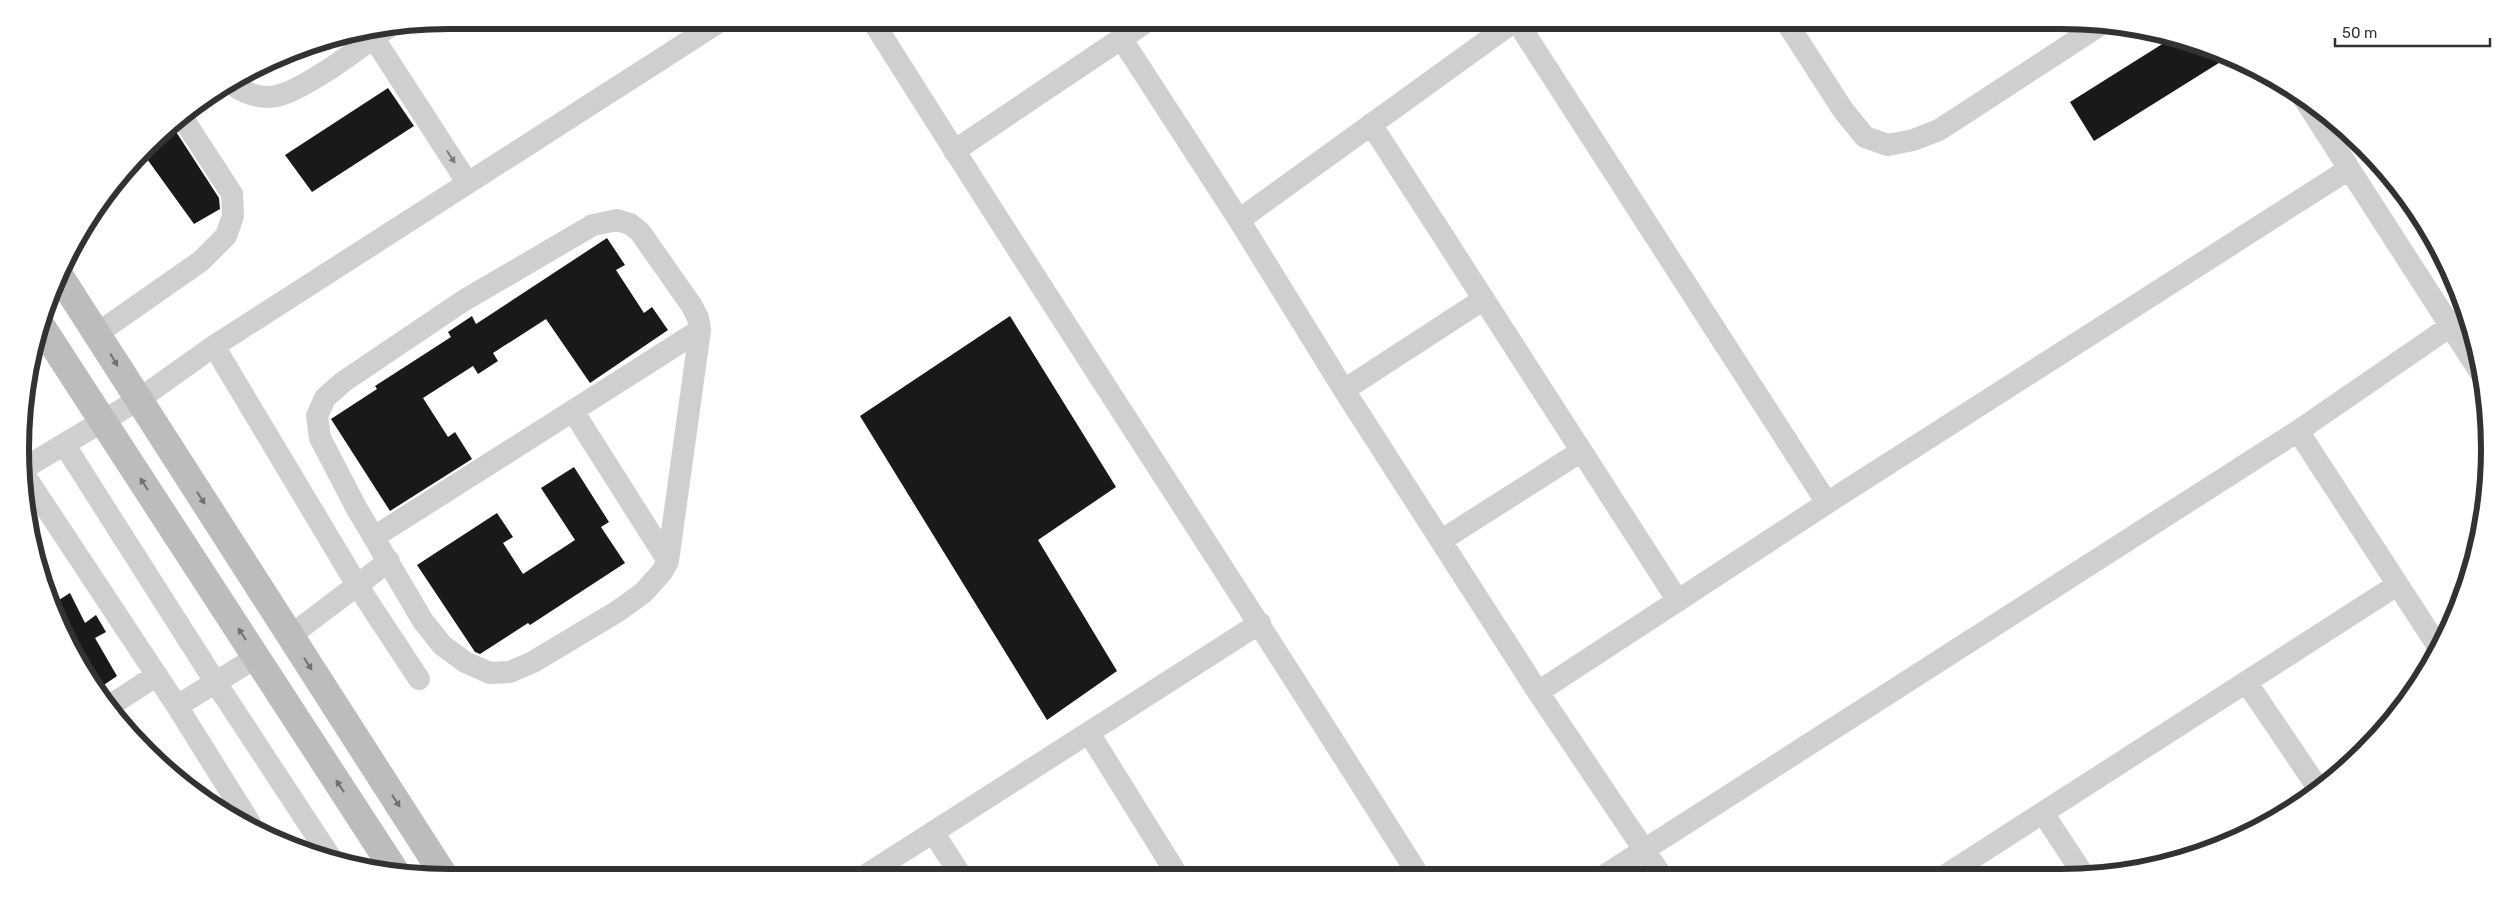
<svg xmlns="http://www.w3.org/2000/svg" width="2510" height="898" viewBox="0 0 2510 898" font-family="Rubik,sans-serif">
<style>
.building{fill:#191919}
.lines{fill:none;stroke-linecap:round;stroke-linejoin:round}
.street{stroke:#cfcfcf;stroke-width:22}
.secondary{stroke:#bcbcbc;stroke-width:28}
.oneway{fill:#797979}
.oneway2{fill:#707070}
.rim{fill:none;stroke:#323232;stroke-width:6}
</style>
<rect width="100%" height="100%" fill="#fff"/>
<path class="building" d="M 2175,36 L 2230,56 L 2094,141 L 2070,102 Z
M 388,88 L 414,126 L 312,192 L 285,155 Z
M 171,124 L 219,198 L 220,209 L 194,224 L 142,152 Z
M 607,238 L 625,265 L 616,270 L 644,313 L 652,307 L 668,330 L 590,383 L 546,319 L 493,353 L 498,361 L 478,374 L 473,366 L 423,398 L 448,437 L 455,432 L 472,459 L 390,511 L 331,419 L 377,389 L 375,386 L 451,337 L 448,332 L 472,316 L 476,324 Z
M 1010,316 L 1116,487 L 1038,540 L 1117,671 L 1047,720 L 860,416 Z
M 574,467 L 609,522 L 601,527 L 625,563 L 530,625 L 528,623 L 480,654 L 475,652 L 417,565 L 497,513 L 513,537 L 503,543 L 523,574 L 575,540 L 541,488 Z
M 70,593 L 85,623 L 96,615 L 106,632 L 95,638 L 117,676 L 95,691 L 54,603 Z"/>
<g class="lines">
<path class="street" d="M 872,20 C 1052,307 1239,589 1419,876
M 1516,20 L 1827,503
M 1785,20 L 1843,110 L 1865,137 L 1888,145 L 1913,140 L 1939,130 L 2100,25
M 373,37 L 467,182
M 1121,38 L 1239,220 L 1344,390 L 1538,692 L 1661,875
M 233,85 C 246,94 261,99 277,96 C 307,89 363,45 390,26
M 2303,97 L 2482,375
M 1371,124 L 1678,601
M 954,151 L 1149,20
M 617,220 L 630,224 L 640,232 L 692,306 L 698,318 L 700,330 L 668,561 L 662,572 L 643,593 L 618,611 L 533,662 L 510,672 L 490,673 L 465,662 L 442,645 L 423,621 L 357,509 L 320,438 L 317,416 L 325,398 L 343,382 L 463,301 L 593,225 Z
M 1239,220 L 1516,20
M 98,333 L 201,261 L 226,236 L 233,216 L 232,194 L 182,117
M 214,346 L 357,585 L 419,679
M 1344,390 L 1484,299
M 573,411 L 668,561
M 2298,431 L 2439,648
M 64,444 L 216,683 L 333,861
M 374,537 L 700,330
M 1442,540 L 1580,452
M 290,636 L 389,561
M 2247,683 L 2318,788
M 1538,692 L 1827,503 L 2349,169
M 177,706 L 257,657
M 108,707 L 157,675
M 1089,733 L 1178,876
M 2043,813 L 2083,874
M 250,823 L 177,706 L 21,470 L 138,400 L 214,346 L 722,20
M 933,832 L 962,877
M 1605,875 L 2298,431 L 2468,314
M 1946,875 L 2397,585
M 863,877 L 1260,623"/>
<path class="secondary" d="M 59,275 L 445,877
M 43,329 L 395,871"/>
</g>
<defs><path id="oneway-solid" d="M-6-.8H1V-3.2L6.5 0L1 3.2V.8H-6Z" transform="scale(1.25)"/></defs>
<use class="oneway" href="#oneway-solid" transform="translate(451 157) rotate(57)"/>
<g class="oneway2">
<use href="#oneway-solid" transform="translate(114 360) rotate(60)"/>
<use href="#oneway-solid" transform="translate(144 484) rotate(-123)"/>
<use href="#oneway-solid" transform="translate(201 498) rotate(57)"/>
<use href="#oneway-solid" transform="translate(242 634) rotate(-123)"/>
<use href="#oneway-solid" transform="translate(308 664) rotate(57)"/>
<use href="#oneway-solid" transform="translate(340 786) rotate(-123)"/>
<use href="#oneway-solid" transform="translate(396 801) rotate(57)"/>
</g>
<path d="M0 0H2510V898H0ZM449 29H2061A420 420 0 0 1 2481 449V449A420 420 0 0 1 2061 869H449A420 420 0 0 1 29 449V449A420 420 0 0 1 449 29Z" fill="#fff" fill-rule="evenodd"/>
<path class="rim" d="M449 29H2061A420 420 0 0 1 2481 449V449A420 420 0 0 1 2061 869H449A420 420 0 0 1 29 449V449A420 420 0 0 1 449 29Z"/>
<path d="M2335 38v8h155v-8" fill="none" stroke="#323232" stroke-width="2.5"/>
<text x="2342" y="38" font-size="15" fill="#323232" stroke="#ffffff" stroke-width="4" paint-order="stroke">50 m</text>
</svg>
